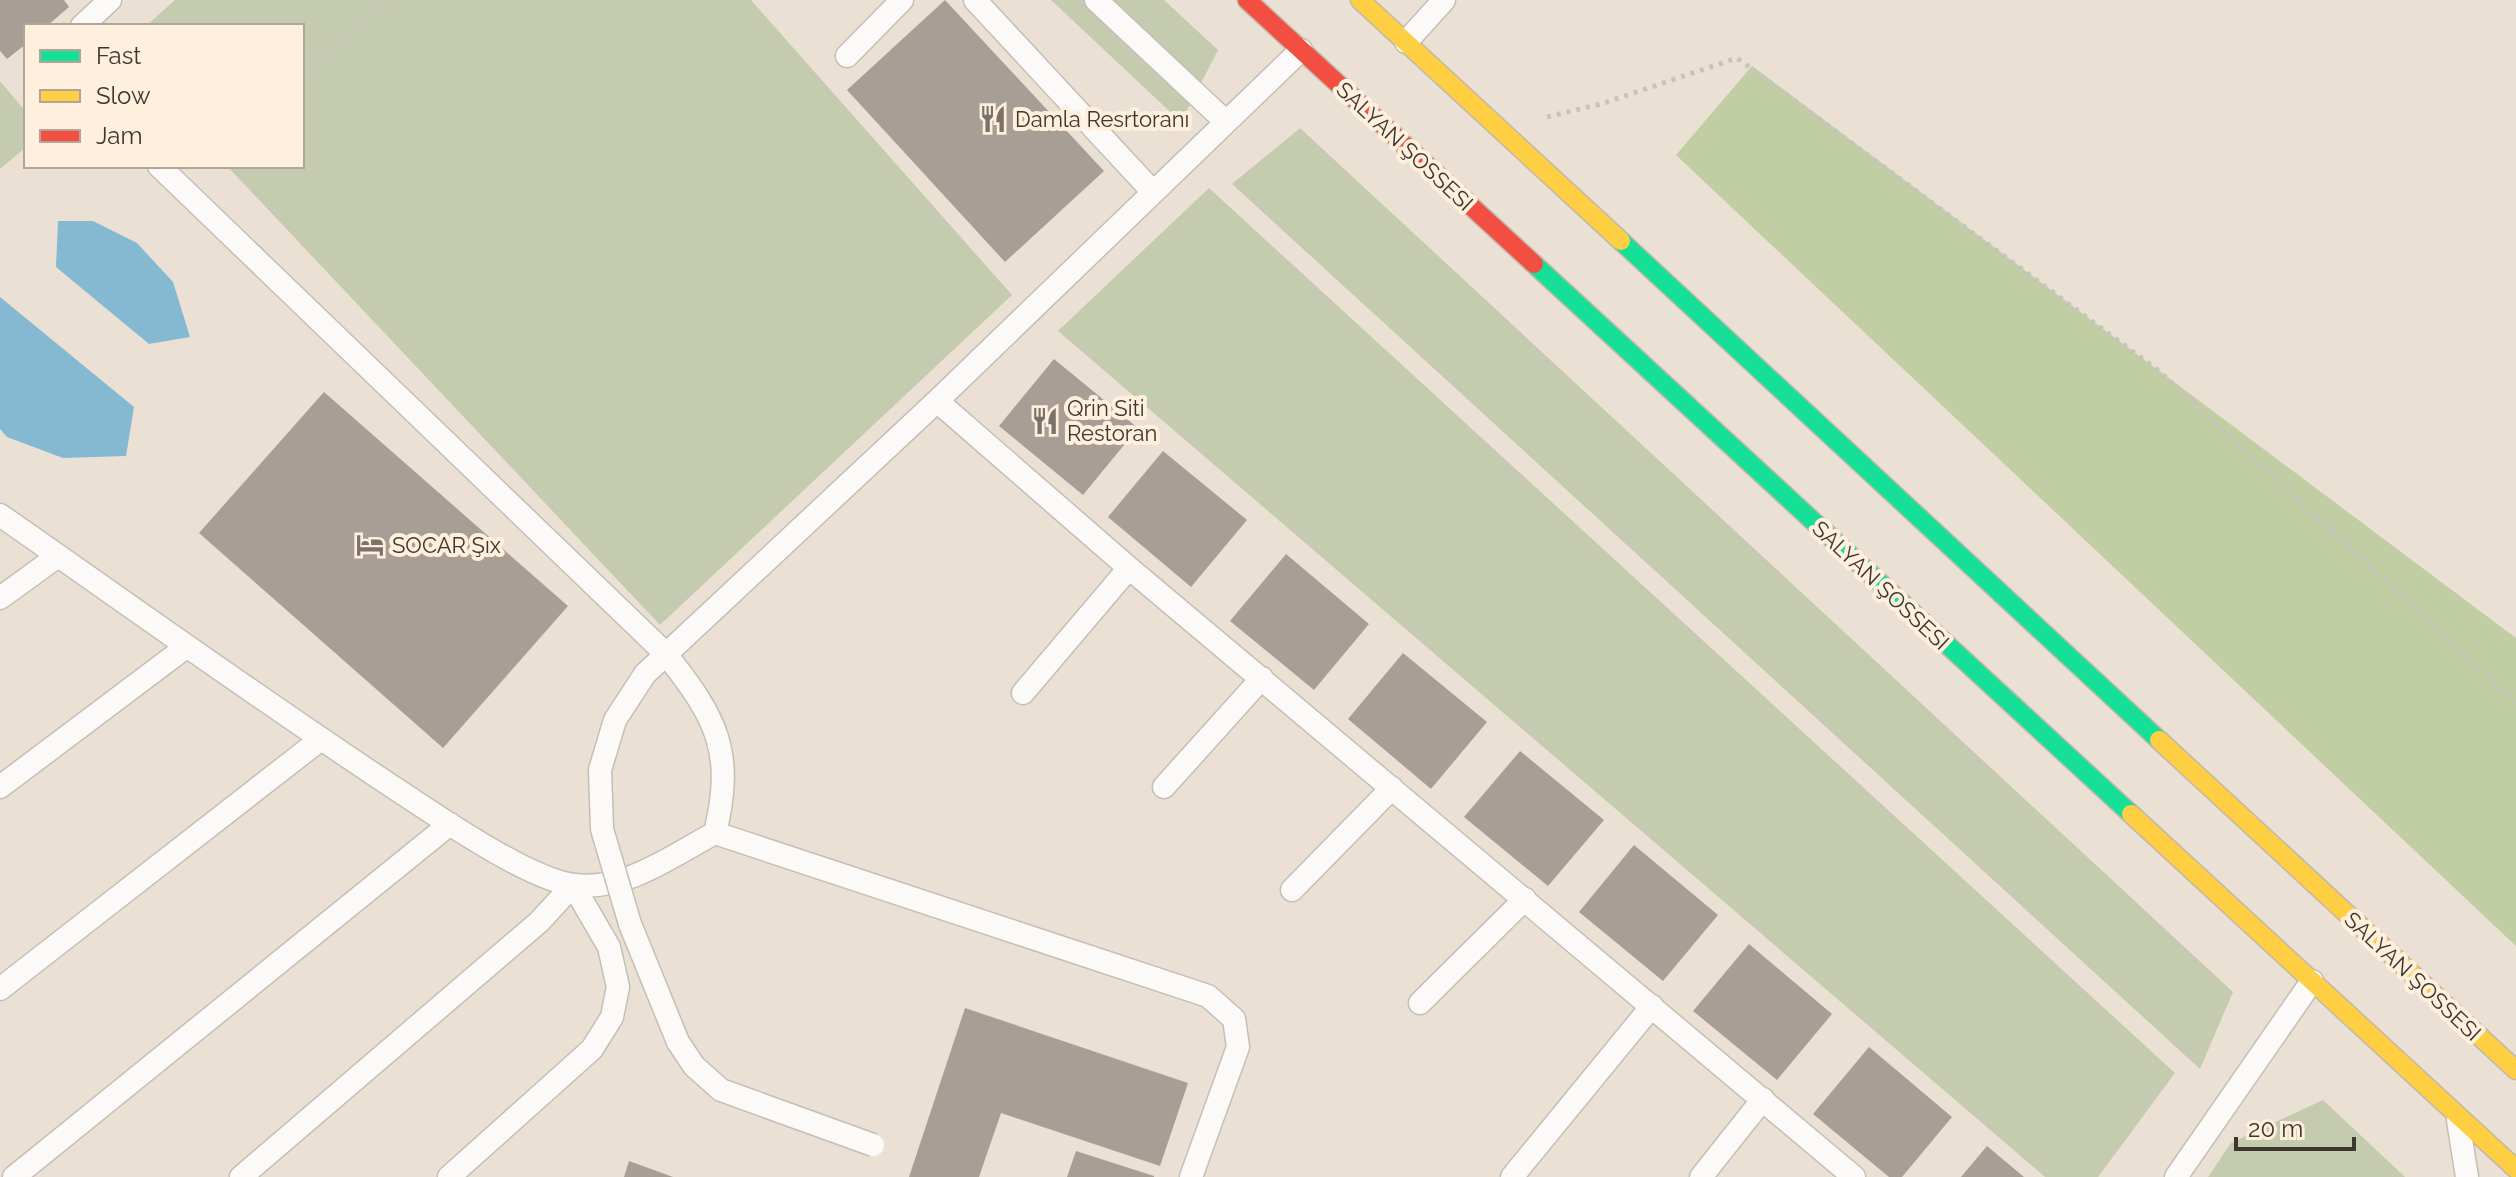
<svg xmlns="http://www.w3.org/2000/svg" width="2516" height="1177" viewBox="0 0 2516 1177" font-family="Raleway,sans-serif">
	<rect width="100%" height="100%" fill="#ebe0d4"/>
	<path fill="#c5cbaf" d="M175 0H751L1012 295 660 625 227 166H302V26H146Z
		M1051 0H1164L1218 50 1181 122Z
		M0 81 26 112V147L0 169Z
		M1300 128 2233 992 2200 1069 1232 184Z
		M1209 188 2175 1073 2098 1177H2045L1058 331Z
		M2323 1100 2405 1177H2208L2231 1143Z"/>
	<path fill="#c1cda2" d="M1752 66 2516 638V946L1676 155Z"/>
	<path fill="#85b9d2" d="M58 221H93L137 243 173 282 190 337 149 344 56 267Z
		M0 297 134 407 126 456 63 458 7 437 0 429Z"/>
	<path fill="#a79f96" d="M0 0H64L69 7 47 26H26V44L7 59 0 51Z
		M945 0 1104 171 1005 262 847 90Z
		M1054 359 1138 428 1083 495 999 426Z
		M324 392 568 606 443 748 199 533Z
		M1163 451 1247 520 1191 587 1108 517Z
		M1286 554 1369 624 1314 690 1230 621Z
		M1403 653 1487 722 1431 789 1348 719Z
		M1520 751 1604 820 1548 886 1464 817Z
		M1634 845 1718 915 1663 981 1579 912Z
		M1749 944 1832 1014 1777 1080 1693 1011Z
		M965 1008 1188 1083 1160 1166 1001 1113 979 1177H909Z
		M1869 1047 1952 1117 1902 1177H1889L1813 1114Z
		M1987 1146 2024 1177H1961Z
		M1076 1151 1154 1176V1177H1067Z
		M629 1161 673 1177H624Z"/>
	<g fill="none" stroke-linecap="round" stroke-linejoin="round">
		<g stroke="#c6beb4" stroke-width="25">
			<path id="lane" d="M975 0 1153 192
				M1096 0 1226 122
				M82 26 110 0
				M1406 42 1444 0
				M847 56 902 0
				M159 166 665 653C716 717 735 751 715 833
				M937 401 1129 568 1854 1177
				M0 515C135 609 268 705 405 795 443 820 532 881 575 885 626 891 673 855 715 833L1208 996 1234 1019 1238 1047 1191 1177
				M0 598 58 556
				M645 674 937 401 1301 50
				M1023 693 1129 568
				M0 787 186 647
				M1164 787 1262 678
				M1292 890 1392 788
				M0 989 321 739
				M1420 1003 1525 899
				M2458 1120 2467 1177
				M14 1177 450 824
				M241 1177 539 922 573 885 609 947 618 987 612 1017 592 1049 449 1177
				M1512 1177 1652 1006
				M1701 1177 1763 1099
				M2176 1177 2312 981"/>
		</g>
		<g stroke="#c3b7ac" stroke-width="21">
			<path id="fast" d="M1621 241 2159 740
				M1534 264 2131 814"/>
		</g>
		<g stroke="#c3b7ac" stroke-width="21">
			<path id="slow" d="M1360 0 1621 241
				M2159 740 2516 1070
				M2131 814 2516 1169"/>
		</g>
		<g stroke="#c3b7ac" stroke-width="21">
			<path id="jam" d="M1247 0 1534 264"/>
		</g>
		<path stroke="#c7c4be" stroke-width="5" stroke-dasharray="4 6" stroke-linecap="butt" d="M302 75 386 0
			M1547 117 1601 104 1737 58 2159 371 2516 702"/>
		<use href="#lane" stroke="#fcfaf9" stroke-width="22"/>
		<use href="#fast" stroke="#16e098" stroke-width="18"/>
		<use href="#slow" stroke="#ffcf43" stroke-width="18"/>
		<use href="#jam" stroke="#f24e42" stroke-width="18"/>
		<g stroke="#c6beb4" stroke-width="25" stroke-linecap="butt">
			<path id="lane-bridge" d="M645 674 615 720 600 770 602 829 630 924 678 1042 694 1066 721 1090 873 1145"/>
		</g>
		<use href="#lane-bridge" stroke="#fcfaf9" stroke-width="22"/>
	</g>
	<defs>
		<g id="restaurant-bare" transform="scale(2.16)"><path d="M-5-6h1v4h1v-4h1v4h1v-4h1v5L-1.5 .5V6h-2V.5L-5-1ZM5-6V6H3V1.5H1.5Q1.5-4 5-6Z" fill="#7b7269" stroke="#ffefdd" stroke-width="2.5" paint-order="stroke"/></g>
		<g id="hotel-bare" transform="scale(2.16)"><path d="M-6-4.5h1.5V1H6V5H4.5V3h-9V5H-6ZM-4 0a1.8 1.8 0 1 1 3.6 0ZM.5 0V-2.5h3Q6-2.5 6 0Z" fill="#7b7269" stroke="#ffefdd" stroke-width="2.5" paint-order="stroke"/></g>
	</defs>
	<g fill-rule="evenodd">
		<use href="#restaurant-bare" x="993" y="119"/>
		<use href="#restaurant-bare" x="1045" y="421"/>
		<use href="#hotel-bare" x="370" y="545"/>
	</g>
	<g text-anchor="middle" stroke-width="8" stroke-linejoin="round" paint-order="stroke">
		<g font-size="22" fill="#3f372f" stroke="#ffefdd" text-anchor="start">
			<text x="1015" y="127">Damla Resrtoranı</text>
			<text x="1067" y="416">Qrin Siti<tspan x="1067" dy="25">Restoran</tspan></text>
			<text x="392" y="553">SOCAR Şıx</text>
		</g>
		<g font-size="22" fill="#3f372f" stroke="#ffefdd">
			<text transform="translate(1405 146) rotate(43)" y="8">SALYAN ŞOSSESI</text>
			<text transform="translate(1881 585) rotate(43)" y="8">SALYAN ŞOSSESI</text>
			<text transform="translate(2413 976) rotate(43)" y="8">SALYAN ŞOSSESI</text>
		</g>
	</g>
	<rect x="24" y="24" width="280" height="144" fill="#ffefdd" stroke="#b2a597" stroke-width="2"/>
	<rect x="40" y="50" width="40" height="12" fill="#16e098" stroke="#b2a597" stroke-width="2"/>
	<text x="96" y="64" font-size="24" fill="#3f372f">Fast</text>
	<rect x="40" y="90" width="40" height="12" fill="#ffcf43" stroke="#b2a597" stroke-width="2"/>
	<text x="96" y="104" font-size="24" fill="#3f372f">Slow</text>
	<rect x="40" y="130" width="40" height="12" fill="#f24e42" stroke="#b2a597" stroke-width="2"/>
	<text x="96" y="144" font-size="24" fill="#3f372f">Jam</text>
	<path d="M2236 1137v12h118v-12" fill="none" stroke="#3f372f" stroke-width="4"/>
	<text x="2248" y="1137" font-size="24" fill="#3f372f" stroke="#ffefdd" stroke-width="6" paint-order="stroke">20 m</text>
</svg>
